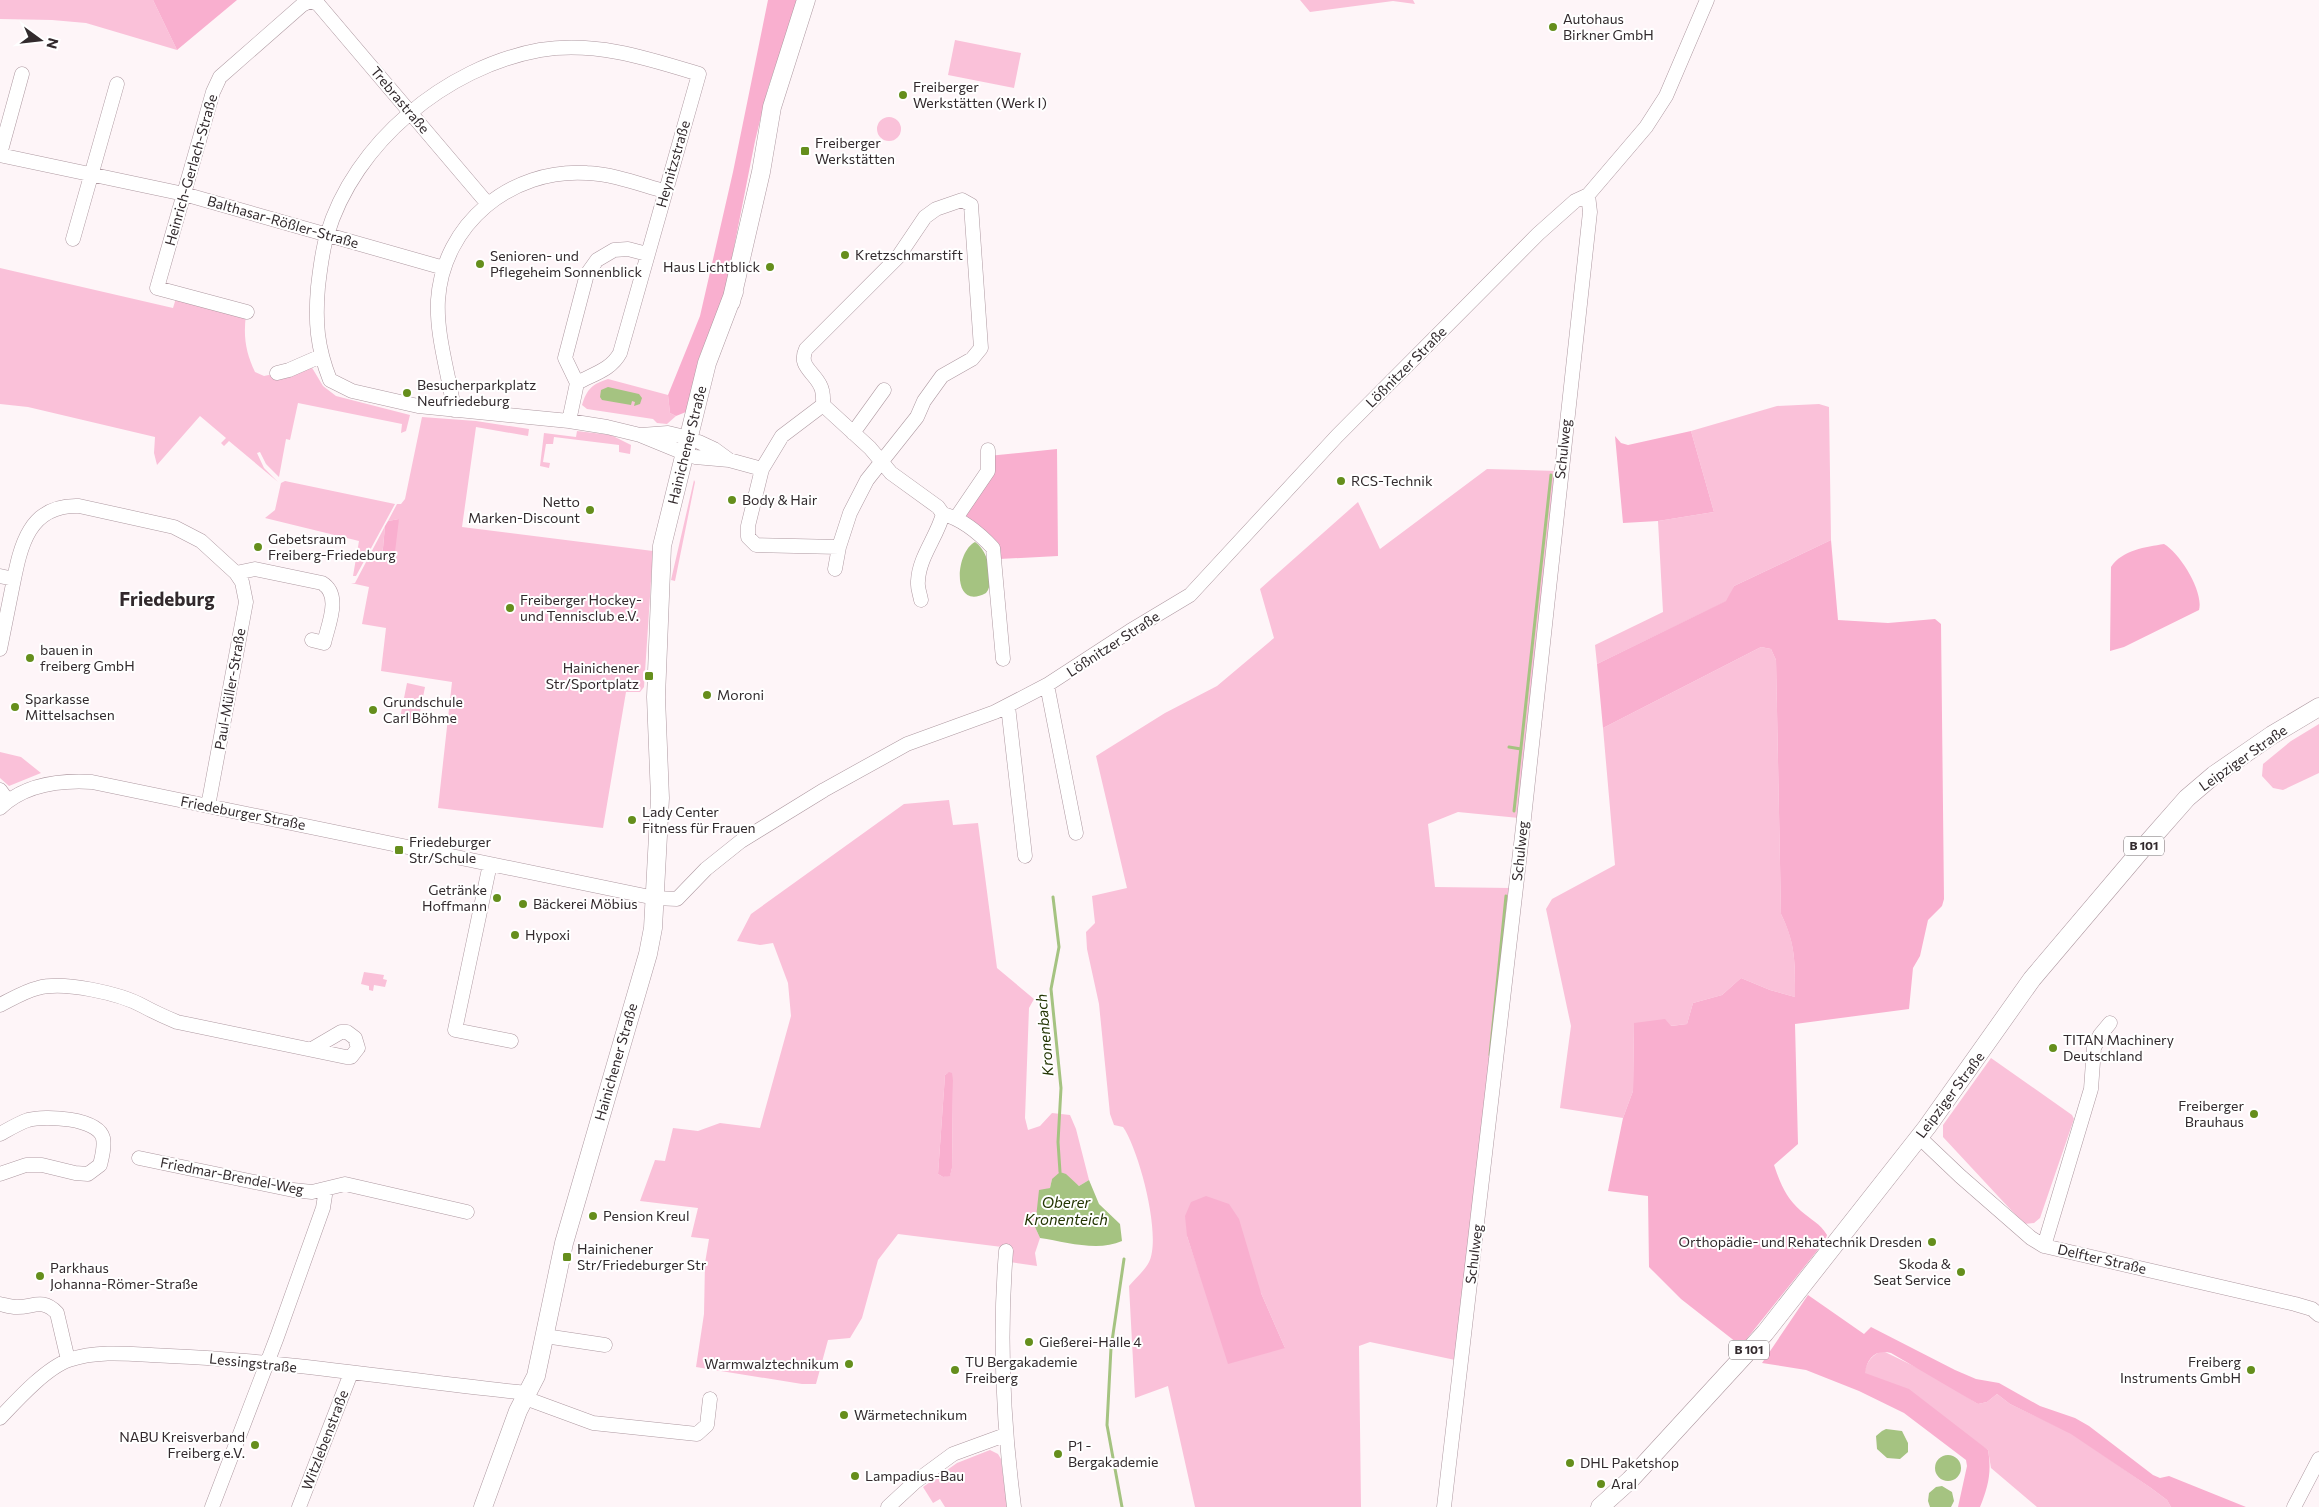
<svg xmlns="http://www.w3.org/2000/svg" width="2319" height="1507" viewBox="0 0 2319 1507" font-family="Commissioner,sans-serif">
	<rect width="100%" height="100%" fill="#fef5f8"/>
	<path fill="#fac1d9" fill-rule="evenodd" d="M0 0H153L177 50 86 23 52 20 0 19Z
		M1300 0H1413L1415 4 1393 1 1310 12Z
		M955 40 1021 53 1014 88 948 75Z
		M877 129a12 12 0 1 1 24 0a12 12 0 1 1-24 0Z
		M0 268 173 308 177 295 246 315C243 337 246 353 255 372L264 376 311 366 323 386 336 396 410 415 406 431 401 433 402 424 298 403 290 440 286 439 279 477 266 464 260 452 257 453 264 468 278 482 229 441 224 446 221 443 226 438 200 416 157 465 154 453 155 437 28 407 0 404Z
		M608 379 668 395 670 413 676 416 667 424 657 423 653 419 587 409 582 405C587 389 592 384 608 379Z
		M1819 404 1829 407 1831 540 1734 586 1727 601 1597 664 1595 645 1663 612 1658 521 1714 512 1691 431 1777 406Z
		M422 417 476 421 529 429 528 436 476 427 462 527 653 551 644 687 640 692H626L603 828 438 808 452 682 381 671 386 628 362 624 369 587 351 583H355L385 526 382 558 399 519 388 521 397 504H401L405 499Z
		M577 431 611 435 631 445 630 454 619 452V445L554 437 553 444H546L543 462 550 463 549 468 540 466 544 433 576 437Z
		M1487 469 1557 471 1519 818 1458 812 1428 824 1435 887 1511 888 1460 1361 1370 1342 1359 1346 1361 1507H1195L1168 1386 1135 1398 1129 1286C1135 1279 1145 1270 1149 1262 1162 1236 1139 1150 1123 1127L1114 1125 1110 1114 1099 1004 1087 949 1086 932 1095 923 1092 896 1127 888 1096 756 1165 713 1217 686 1274 638 1260 589 1358 502 1380 549ZM1187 1236 1261 1293 1285 1348 1200 1275Z
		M694 480 695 482 675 581 671 580Z
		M285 481 395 504 356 576H353L359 541 265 518 275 510 281 483Z
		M1761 647 1771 649 1776 660 1781 914C1796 944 1795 964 1795 997L1770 990 1741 978 1722 995 1693 1003 1687 1024 1670 1026 1634 1023 1633 1091 1623 1118 1560 1108 1571 1026 1546 909 1552 899 1615 865 1603 728Z
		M407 683 425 687 418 722 400 718Z
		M2319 724V773L2283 790 2273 788 2262 776 2263 764 2291 741Z
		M0 752 21 757 41 773 9 786 0 778Z
		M949 800 953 825 978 823 997 968 1034 999 1029 1008 1025 1118 1028 1130 1040 1126 1052 1113 1070 1115 1076 1129 1089 1180 1079 1186 1073 1181 1052 1179 1050 1188 1044 1190 1035 1227 1040 1238 1035 1253 1037 1266 1010 1262V1248L898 1234 878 1260 862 1318 850 1338 828 1340 816 1384H802L696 1367 704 1314 705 1263 709 1239 691 1237 698 1208 640 1201 655 1160 665 1161 673 1128 698 1131 720 1123 760 1128 791 1016 788 983 773 943 760 945 737 941 751 914 904 804ZM948 1073 953 1080 952 1168 950 1175 943 1177 938 1174 945 1075Z
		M364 972 384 975 383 979 387 980 385 987 374 985 373 991 369 990V986L361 984Z
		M1991 1058 2072 1115 2074 1119 2040 1218 2034 1223 2024 1224 1943 1137V1125Z
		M1883 1351 1932 1375 1978 1404 1987 1402 1997 1394 2010 1404 2071 1433 2151 1488 2167 1500 2171 1507H2037L1991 1468 1988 1450 1864 1373C1867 1362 1872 1354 1883 1351Z
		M990 1450 998 1454 1001 1459 1007 1507H945L940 1499 933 1503 923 1487 957 1463Z"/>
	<path fill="#f9afcf" d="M153 0H237L177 50Z
		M768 0H798L768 88 755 141 725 293 699 358 686 412 676 416 670 413 668 395 700 316 733 172Z
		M1691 431 1714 512 1658 521 1623 523 1615 436 1621 443 1628 445Z
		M1057 449 1058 556 999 559 956 518 988 456Z
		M399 519 394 560 382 559 385 526 388 521Z
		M1831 540 1838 620 1888 623 1935 619 1941 624 1944 899 1942 906 1928 920 1920 956 1913 968 1909 1009 1795 1024 1798 1144 1774 1165C1780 1183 1786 1198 1801 1211 1811 1220 1820 1223 1827 1235L1825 1241 1741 1346 1681 1299 1649 1267 1648 1196 1608 1191 1623 1118 1633 1091 1634 1023 1665 1019 1671 1026 1687 1024 1693 1003 1722 995 1741 978 1770 990 1795 997C1795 963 1796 945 1781 914L1776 660 1771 649 1761 647 1603 728 1597 664 1726 601 1734 586Z
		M2164 544C2180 553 2204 592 2199 610L2124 647 2110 651 2111 567C2122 550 2146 547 2164 544Z
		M949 1072 952 1073 953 1080 952 1168 950 1176 943 1177 938 1174 945 1075Z
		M1206 1196 1229 1204 1239 1219 1261 1293 1285 1348 1228 1364 1187 1236 1185 1216 1191 1202Z
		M1808 1295 1864 1334 1871 1327 1955 1370 1976 1379 1999 1383 2040 1406 2075 1418 2089 1426 2153 1475 2160 1478 2169 1476 2246 1507H2171L2167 1500 2151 1488 2071 1434 2010 1404 1997 1394 1987 1402 1978 1404 1891 1353C1875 1349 1867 1359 1865 1373L1909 1389 1988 1450C1992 1472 1988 1487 1980 1507H1958L1967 1466 1966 1460 1904 1413 1859 1391 1806 1370 1762 1363Z"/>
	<path fill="#a5c381" d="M608 387 639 394 642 398 640 404 634 406 635 402 632 401 631 405 602 400 600 397 601 390Z
		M975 542C988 550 996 581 986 593 951 612 955 552 975 542Z
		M1060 1172 1066 1174 1079 1186 1089 1180 1099 1204 1120 1224 1122 1241C1098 1252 1066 1242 1040 1238L1035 1227 1039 1190 1050 1188 1052 1179Z
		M1886 1429 1902 1431 1908 1443V1452L1900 1459 1887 1458 1877 1449 1876 1436 1882 1431Z
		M1935 1468a13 13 0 1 1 26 0a13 13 0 1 1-26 0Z
		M1942 1486 1952 1492 1954 1501 1951 1507H1930L1928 1501 1929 1493 1936 1487Z"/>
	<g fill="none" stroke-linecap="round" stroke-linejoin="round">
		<path stroke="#a5c381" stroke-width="3" d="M1509 747 1521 749
			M1514 811 1551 475
			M1053 897 1059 947 1051 989 1061 1088 1058 1142 1060 1172
			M1490 1055 1506 896
			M1122 1507 1107 1425 1111 1348 1124 1259"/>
		<g stroke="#ae99a1" stroke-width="15">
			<path id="minor" d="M0 154 22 74
				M0 155 184 194 444 268
				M73 239 117 84
				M247 312 157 288 213 92 220 77 302 5 310 1 318 4 487 203
				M277 373 289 370 321 356
				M577 383 565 358 587 274 597 260 614 250 628 249 647 254
				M454 410C449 374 436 336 438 300 443 224 511 168 587 173 613 174 639 184 664 191
				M569 421 577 383C593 374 611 370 620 353L699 74C647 58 595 41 540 50 446 67 354 143 327 235 322 251 320 270 318 287 315 322 317 347 330 380L352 391 418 406 569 421 607 427 640 435 684 453
				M853 433 884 390
				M641 435 668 433 689 438
				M699 442 714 449 729 460
				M695 457 729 460 762 469 748 526V537L756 545 839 547 850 513 867 480 917 417 924 401 942 376 972 359 981 348 971 205 962 200 936 209 925 217 898 257 806 349C798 366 813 371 820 385 824 392 823 398 823 405L870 448 891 473 938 507 943 514C962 519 979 533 993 548L1003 659
				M762 469 782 436 823 405
				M956 518 988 471V450
				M835 569 839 547
				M236 573 255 569 322 583C342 595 328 625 324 643L312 640
				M0 576 14 579
				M921 600C920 594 917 587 918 581 919 557 937 537 943 514
				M0 649C4 629 8 609 12 589 20 549 27 504 79 506L174 527 201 541 236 573 242 582 246 602 208 806
				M1047 685 1076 833
				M1008 706 1025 856
				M0 790 8 801
				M0 808C25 784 59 780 92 782L655 898 677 899 706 869 741 841 824 790 907 744 995 712 1047 685 1130 631 1190 595 1337 436 1538 234 1575 201 1588 195 1646 127 1666 96 1707 0
				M490 864 455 1030 511 1041
				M0 1005C12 999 25 991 38 988 64 981 119 993 143 1006 154 1012 165 1017 177 1022L346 1057H351L358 1048 355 1038 347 1032H341L312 1049
				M0 1134C9 1129 19 1123 28 1120 45 1115 98 1118 103 1138 105 1147 102 1157 100 1165L88 1174 75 1173 42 1165H26L0 1174
				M1919 1137 1960 1176 2031 1238 2044 1246 2295 1304 2312 1309 2319 1315
				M139 1158 293 1190 312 1192 345 1184 467 1212
				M2044 1246 2091 1089 2094 1048 2100 1035 2110 1023
				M1006 1251C999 1336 1003 1422 1014 1507
				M0 1304C5 1305 11 1307 16 1307 32 1308 42 1297 57 1313L68 1360
				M545 1336 605 1345
				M525 1398 593 1423 697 1434 707 1425 710 1399
				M0 1418C17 1400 46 1368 69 1360 101 1349 137 1355 170 1356 290 1361 408 1381 527 1393
				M212 1507 277 1337 323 1208 326 1189
				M299 1507 351 1373
				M888 1507 915 1482 953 1454 1005 1435
				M1444 1507 1523 827 1590 212 1588 195
				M2294 1507 2319 1459"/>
		</g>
		<g stroke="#ae99a1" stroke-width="19">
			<path id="major" d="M731 302 761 172 772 107 806 0
				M483 1507 518 1411 536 1376 564 1243 648 954 653 928 660 798 656 697 662 546 707 363 734 292
				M1600 1507 1630 1480 1765 1333 1927 1127 2032 979 2143 848 2187 798 2214 775 2272 735 2319 707"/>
		</g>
		<use href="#minor" stroke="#fff" stroke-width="14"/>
		<use href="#major" stroke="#fff" stroke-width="18"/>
	</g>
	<g fill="#658e1c" stroke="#fff" stroke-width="2">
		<circle cx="1553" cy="27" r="5"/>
		<circle cx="903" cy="95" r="5"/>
		<rect x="800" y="146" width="10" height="10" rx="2.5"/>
		<circle cx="845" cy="255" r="5"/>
		<circle cx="480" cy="264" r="5"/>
		<circle cx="770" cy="267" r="5"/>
		<circle cx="407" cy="393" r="5"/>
		<circle cx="1341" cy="481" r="5"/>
		<circle cx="732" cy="500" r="5"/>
		<circle cx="590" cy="510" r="5"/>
		<circle cx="258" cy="547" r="5"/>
		<circle cx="510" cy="608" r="5"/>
		<circle cx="30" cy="658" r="5"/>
		<rect x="644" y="671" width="10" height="10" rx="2.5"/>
		<circle cx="707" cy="695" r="5"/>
		<circle cx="15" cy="707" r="5"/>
		<circle cx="373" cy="710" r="5"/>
		<circle cx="632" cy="820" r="5"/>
		<rect x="394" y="845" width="10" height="10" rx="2.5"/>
		<circle cx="497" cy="898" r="5"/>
		<circle cx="523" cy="904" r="5"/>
		<circle cx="515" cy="935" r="5"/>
		<circle cx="2053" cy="1048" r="5"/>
		<circle cx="2254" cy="1114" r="5"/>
		<circle cx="593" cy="1216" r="5"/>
		<circle cx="1932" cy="1242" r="5"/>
		<rect x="562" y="1252" width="10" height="10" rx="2.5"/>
		<circle cx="1961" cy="1272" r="5"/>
		<circle cx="40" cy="1276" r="5"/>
		<circle cx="1029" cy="1342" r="5"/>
		<circle cx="849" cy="1364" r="5"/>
		<circle cx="955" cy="1370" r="5"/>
		<circle cx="2251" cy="1370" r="5"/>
		<circle cx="844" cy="1415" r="5"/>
		<circle cx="255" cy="1445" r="5"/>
		<circle cx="1058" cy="1454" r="5"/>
		<circle cx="1570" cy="1463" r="5"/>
		<circle cx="855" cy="1476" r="5"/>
		<circle cx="1601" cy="1484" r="5"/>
	</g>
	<g text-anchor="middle" stroke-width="4" stroke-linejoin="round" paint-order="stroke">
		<g fill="#fff" stroke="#706a6c" stroke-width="1">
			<rect x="2124" y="836.5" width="40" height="19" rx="4"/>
			<rect x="1729" y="1340.5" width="40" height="19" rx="4"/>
		</g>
		<g font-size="12" font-weight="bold" fill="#322a2d">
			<text x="2144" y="850">B 101</text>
			<text x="1749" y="1354">B 101</text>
		</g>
		<g font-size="14" fill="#322a2d" stroke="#fff" text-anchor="start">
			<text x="1563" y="24">Autohaus<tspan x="1563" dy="16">Birkner GmbH</tspan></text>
			<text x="913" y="92">Freiberger<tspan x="913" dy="16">Werkstätten (Werk I)</tspan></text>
			<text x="815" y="148">Freiberger<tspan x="815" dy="16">Werkstätten</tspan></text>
			<text x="855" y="260">Kretzschmarstift</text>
			<text x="490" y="261">Senioren- und<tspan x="490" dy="16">Pflegeheim Sonnenblick</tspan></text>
			<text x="760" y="272" text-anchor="end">Haus Lichtblick</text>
			<text x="417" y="390">Besucherparkplatz<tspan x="417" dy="16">Neufriedeburg</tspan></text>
			<text x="1351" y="486">RCS-Technik</text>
			<text x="742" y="505">Body &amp; Hair</text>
			<text x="580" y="507" text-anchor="end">Netto<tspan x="580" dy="16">Marken-Discount</tspan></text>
			<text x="268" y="544">Gebetsraum<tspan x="268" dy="16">Freiberg-Friedeburg</tspan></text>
			<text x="520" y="605">Freiberger Hockey-<tspan x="520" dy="16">und Tennisclub e.V.</tspan></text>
			<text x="40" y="655">bauen in<tspan x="40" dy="16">freiberg GmbH</tspan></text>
			<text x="639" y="673" text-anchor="end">Hainichener<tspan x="639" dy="16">Str/Sportplatz</tspan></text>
			<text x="717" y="700">Moroni</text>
			<text x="25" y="704">Sparkasse<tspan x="25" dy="16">Mittelsachsen</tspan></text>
			<text x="383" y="707">Grundschule<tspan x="383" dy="16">Carl Böhme</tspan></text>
			<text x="642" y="817">Lady Center<tspan x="642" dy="16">Fitness für Frauen</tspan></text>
			<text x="409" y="847">Friedeburger<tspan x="409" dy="16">Str/Schule</tspan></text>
			<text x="487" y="895" text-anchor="end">Getränke<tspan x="487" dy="16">Hoffmann</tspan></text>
			<text x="533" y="909">Bäckerei Möbius</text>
			<text x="525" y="940">Hypoxi</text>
			<text x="2063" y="1045">TITAN Machinery<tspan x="2063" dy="16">Deutschland</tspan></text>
			<text x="2244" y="1111" text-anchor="end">Freiberger<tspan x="2244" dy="16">Brauhaus</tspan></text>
			<text x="603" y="1221">Pension Kreul</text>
			<text x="1922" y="1247" text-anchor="end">Orthopädie- und Rehatechnik Dresden</text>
			<text x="577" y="1254">Hainichener<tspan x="577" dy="16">Str/Friedeburger Str</tspan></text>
			<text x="1951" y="1269" text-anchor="end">Skoda &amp;<tspan x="1951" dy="16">Seat Service</tspan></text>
			<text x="50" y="1273">Parkhaus<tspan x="50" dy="16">Johanna-Römer-Straße</tspan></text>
			<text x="1039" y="1347">Gießerei-Halle 4</text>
			<text x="965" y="1367">TU Bergakademie<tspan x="965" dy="16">Freiberg</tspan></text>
			<text x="2241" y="1367" text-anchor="end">Freiberg<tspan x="2241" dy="16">Instruments GmbH</tspan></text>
			<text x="839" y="1369" text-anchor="end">Warmwalztechnikum</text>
			<text x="854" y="1420">Wärmetechnikum</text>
			<text x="245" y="1442" text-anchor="end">NABU Kreisverband<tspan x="245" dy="16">Freiberg e.V.</tspan></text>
			<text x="1068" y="1451">P1 -<tspan x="1068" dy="16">Bergakademie</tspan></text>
			<text x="1580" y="1468">DHL Paketshop</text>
			<text x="865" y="1481">Lampadius-Bau</text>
			<text x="1611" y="1489">Aral</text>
		</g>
		<g font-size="14" fill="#322a2d" stroke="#fff">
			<text transform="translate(400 100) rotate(50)" y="5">Trebrastraße</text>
			<text transform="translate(673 164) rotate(-74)" y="5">Heynitzstraße</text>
			<text transform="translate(191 170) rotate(-74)" y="5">Heinrich-Gerlach-Straße</text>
			<text transform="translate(283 222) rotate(16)" y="5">Balthasar-Rößler-Straße</text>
			<text transform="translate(1406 367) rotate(-45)" y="5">Lößnitzer Straße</text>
			<text transform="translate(687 445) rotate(-76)" y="5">Hainichener Straße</text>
			<text transform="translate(1563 449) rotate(-84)" y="5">Schulweg</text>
			<text transform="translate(1113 644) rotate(-33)" y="5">Lößnitzer Straße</text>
			<text transform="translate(230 689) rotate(-80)" y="5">Paul-Müller-Straße</text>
			<text transform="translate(2243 758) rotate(-35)" y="5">Leipziger Straße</text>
			<text transform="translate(243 813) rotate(11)" y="5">Friedeburger Straße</text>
			<text transform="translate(1520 851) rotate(-84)" y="5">Schulweg</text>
			<text transform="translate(616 1062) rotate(-74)" y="5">Hainichener Straße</text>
			<text transform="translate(1950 1095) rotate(-53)" y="5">Leipziger Straße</text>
			<text transform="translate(232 1176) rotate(11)" y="5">Friedmar-Brendel-Weg</text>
			<text transform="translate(1474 1254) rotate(-83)" y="5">Schulweg</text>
			<text transform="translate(2102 1259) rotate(13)" y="5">Delfter Straße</text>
			<text transform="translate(253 1363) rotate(6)" y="5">Lessingstraße</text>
			<text transform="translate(325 1440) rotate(-69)" y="5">Witzlebenstraße</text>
		</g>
		<g font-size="15" font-style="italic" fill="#223402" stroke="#fff">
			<text transform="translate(1045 1035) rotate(-95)" y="5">Kronenbach</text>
			<text x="1066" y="1208">Oberer<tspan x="1066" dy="17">Kronenteich</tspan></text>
		</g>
		<g font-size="19" font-weight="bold" fill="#322a2d" stroke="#fff">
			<text x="167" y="606">Friedeburg</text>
		</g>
	</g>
	<g transform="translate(40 40) rotate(105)" stroke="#ffffff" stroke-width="4" paint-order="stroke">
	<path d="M0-4L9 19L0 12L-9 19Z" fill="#322a2d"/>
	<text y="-8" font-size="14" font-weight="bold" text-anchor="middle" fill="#322a2d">N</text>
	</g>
</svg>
